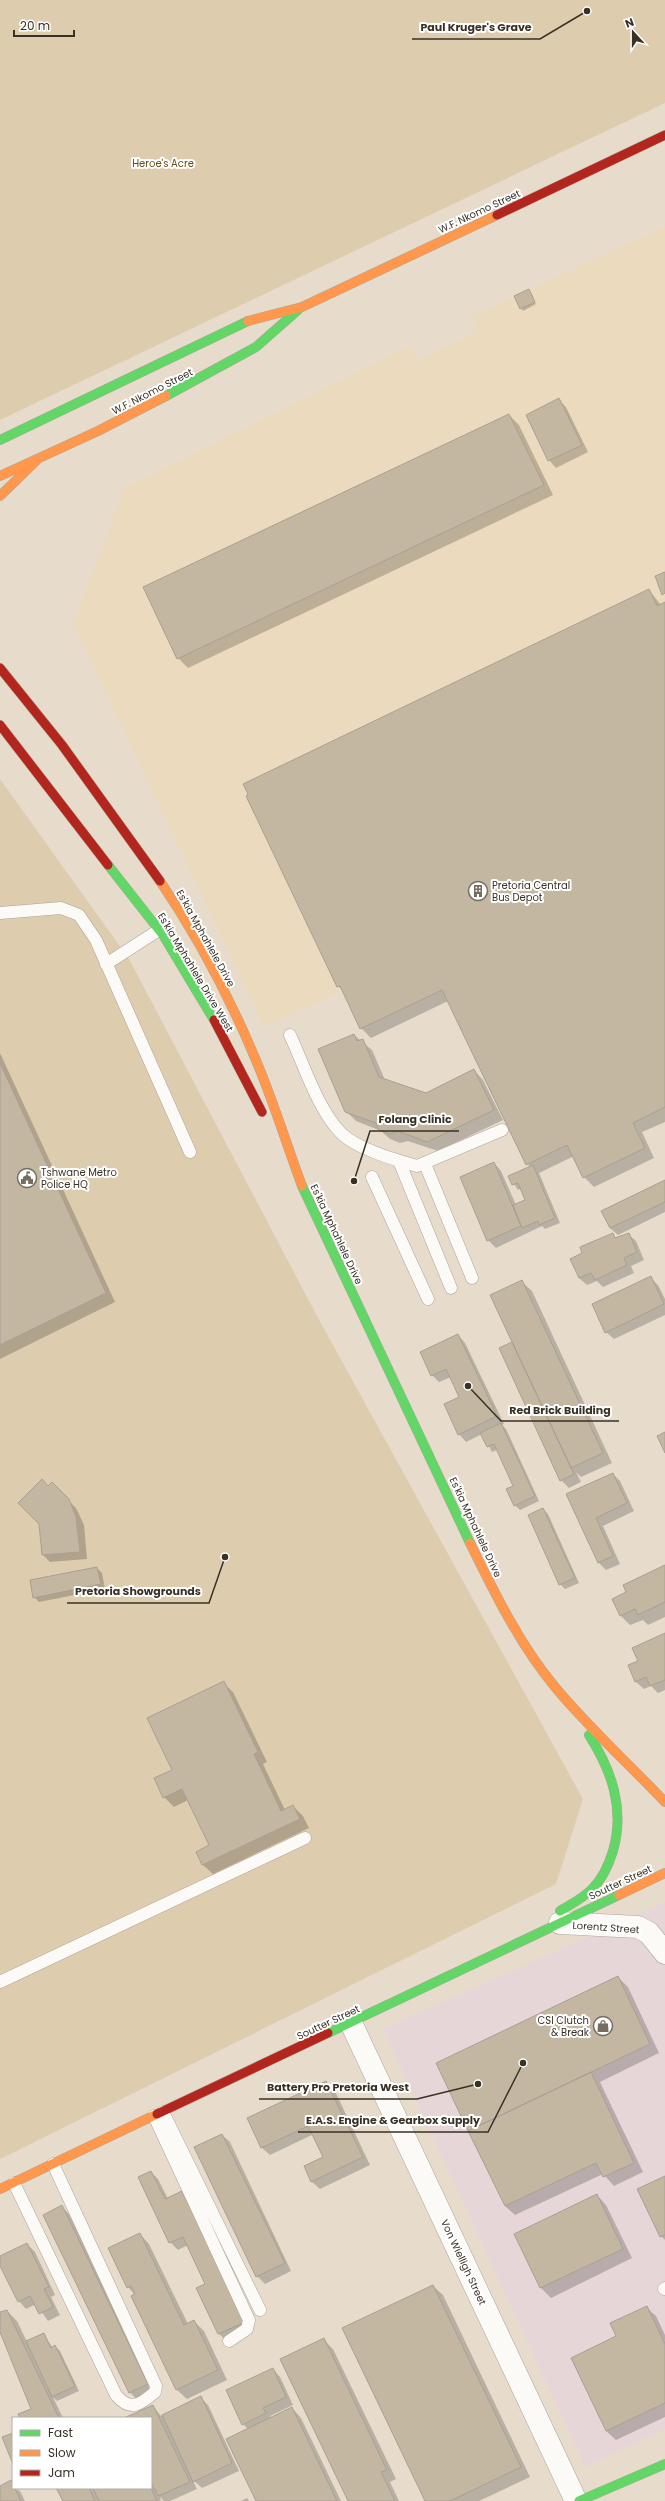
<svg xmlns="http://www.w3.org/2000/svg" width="665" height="2501" viewBox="0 0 665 2501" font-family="Poppins,sans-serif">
	<rect width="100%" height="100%" fill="#e7dccb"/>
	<path fill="#e7d6d7" d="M665 1902V2429L585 2467 383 2029Z"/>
	<path fill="#ebdabd" d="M665 226V602L657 606 649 589 243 784 248 794 246 796 337 987 340 986 342 991 264 1027 73 624 124 488 409 346 417 361 478 331 473 316Z"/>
	<path fill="#deccae" d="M0 0H665V103L0 420Z
		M0 779 129 959 317 1316 583 1799 556 1884 0 2159Z"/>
	<path fill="#0003" d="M529 291 536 304 523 311 521 308Z
		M559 400 566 407 588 452 556 468 549 460Z
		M509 415 519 425 553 495 188 668 178 658Z
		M649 590 661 605 665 603V1122L642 1132 654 1158 594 1187 584 1177 574 1156 539 1173 560 1223 545 1229 542 1226 496 1248 488 1240 494 1163 501 1171 516 1205 527 1200 522 1188 518 1190 509 1176 530 1168 448 1001 371 1038 361 1028 344 992 338 986Z
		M354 1035 372 1050 385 1080 426 1094 474 1070 483 1080 503 1120 438 1151 408 1141 400 1143 390 1139 381 1131 356 1121 346 1111Z
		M0 1053 115 1302 0 1359Z
		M665 1181V1212L618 1235 610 1228 602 1211Z
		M612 1234 617 1239 628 1234 636 1241 644 1260 631 1266 634 1273 603 1287 597 1281 587 1285 579 1278 584 1254Z
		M651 1278 658 1285 665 1299V1315L614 1339 606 1332Z
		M522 1282 532 1291 612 1463 581 1477 576 1472 581 1482 569 1488 561 1480 511 1343 514 1346Z
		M458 1335 465 1343 504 1424 502 1425 506 1429 539 1501 520 1510 515 1505 514 1487 497 1450 492 1452 482 1434 466 1442 459 1434 460 1397 451 1377 439 1382 432 1375Z
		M613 1474 620 1481 634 1511 603 1526 620 1564 606 1570 599 1563 567 1495Z
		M52 1484 76 1508 84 1525 87 1559 50 1562 43 1555Z
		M543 1509 548 1514 579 1583 565 1589 560 1584Z
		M665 1567V1617L648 1625 643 1620 630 1625 621 1616 628 1593Z
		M97 1568 102 1573 105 1589 39 1602 34 1597Z
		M665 1635V1690L658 1693 651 1686 644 1689 636 1682 630 1666 639 1662Z
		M223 1683 233 1692 267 1762 263 1764 285 1810 293 1806 303 1816 309 1828 213 1874 203 1865 197 1852 210 1846 188 1800 174 1807 164 1797 174 1770Z
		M618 1977 628 1987 659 2053 600 2082 643 2172 614 2186 603 2174 515 2215 505 2206Z
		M326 2082 334 2089 370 2165 320 2189 312 2182 305 2167 325 2157 314 2134 270 2155 262 2148 248 2119Z
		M222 2135 230 2142 291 2271 265 2284 257 2276Z
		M151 2172 158 2179 168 2199 182 2192 189 2200 251 2329 227 2341 219 2334 198 2289 207 2285 188 2245 178 2250 170 2242Z
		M665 2177V2240L661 2236Z
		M597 2195 606 2205 632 2258 551 2298 541 2288 515 2234Z
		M62 2207 69 2214 155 2391 137 2400 130 2392Z
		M140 2234 149 2244 188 2324 194 2321 204 2331 227 2380 187 2399 177 2390 132 2296 135 2295 128 2287Z
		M27 2244 35 2252 55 2295 51 2297 60 2315 48 2321 36 2304 26 2309 19 2301 0 2264V2258Z
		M433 2286 443 2295 530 2477 479 2501H426Z
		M646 2307 656 2316 665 2335V2417L616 2440 606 2431 618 2337Z
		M7 2311 17 2321 27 2342 43 2334 53 2348 55 2346 60 2351 79 2391 57 2401 53 2397 63 2418H21L32 2410 0 2330V2313Z
		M323 2339 333 2349 396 2479 390 2482 399 2501H349Z
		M273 2369 280 2377 293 2405 270 2416 271 2418 292 2408 301 2418 341 2501H257L248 2429 243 2424Z
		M201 2398 208 2405 239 2471 202 2488 192 2479 197 2489 170 2501H164L160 2497 161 2501H64L58 2488H151V2418H126L153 2406 161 2416Z
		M11 2482 13 2488 20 2491 25 2501H0V2487Z
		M247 2498 249 2501H241Z"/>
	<path fill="#c3b7a2" stroke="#a8a093" d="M529 289 535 302 520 309 514 296Z
		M559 398 582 445 548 461 526 415Z
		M509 414 544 485 177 659 143 587Z
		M665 572V593L662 595 655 576Z
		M649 589 657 606 665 602V1107L633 1123 645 1148 583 1178 567 1145 526 1165 442 990 360 1029 340 986 337 987 246 796 248 794 243 784Z
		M354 1034 357 1041 363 1039 379 1077 426 1093 474 1069 494 1110 427 1142 398 1131 390 1134 379 1130 376 1123 345 1112 318 1049Z
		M0 1063 106 1293 0 1345Z
		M494 1162 521 1226 487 1241 460 1177Z
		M533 1165 555 1218 539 1225 538 1221 522 1228 513 1205 525 1200 518 1183 512 1185 508 1176Z
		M665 1180V1202L610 1228 601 1211Z
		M613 1233 615 1238 629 1233 637 1252 624 1258 627 1265 595 1280 591 1273 579 1278 570 1259 582 1253 580 1247Z
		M651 1276 664 1304 605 1333 592 1304Z
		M522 1280 603 1453 571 1468 490 1295Z
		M458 1334 497 1416 458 1435 444 1404 459 1397 446 1369 431 1376 420 1352Z
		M512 1342 574 1474 560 1481 499 1348Z
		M501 1423 535 1496 514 1506 506 1489 513 1486 494 1444 487 1447 480 1433Z
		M665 1432V1453L657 1436Z
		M613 1473 627 1503 596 1518 613 1556 598 1563 566 1494Z
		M42 1479 48 1486 52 1482 69 1499 76 1517 80 1552 42 1555 39 1524 18 1503Z
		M543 1508 575 1578 559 1585 528 1515Z
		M665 1565V1602L638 1615 635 1609 620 1616 612 1599 626 1592 623 1585Z
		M97 1567 101 1584 33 1598 30 1580Z
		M665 1633V1680L650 1686 646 1677 635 1682 628 1665 638 1661 632 1648Z
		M224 1681 258 1752 254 1754 281 1811 293 1805 300 1819 202 1865 196 1852 209 1845 182 1789 163 1798 154 1778 172 1770 147 1718Z
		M618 1976 650 2044 468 2131 436 2063Z
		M591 2072 634 2163 603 2177 596 2163 505 2206 468 2131Z
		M326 2081 363 2157 311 2182 304 2166 323 2157 308 2126 261 2148 247 2118Z
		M222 2134 285 2263 256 2277 194 2147Z
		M151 2171 165 2199 182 2191 245 2322 218 2334 196 2288 205 2284 183 2237 169 2243 138 2177Z
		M665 2176V2235L660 2237 637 2189Z
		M597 2194 623 2249 540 2288 514 2234Z
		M62 2205 148 2384 129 2393 43 2215Z
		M140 2233 184 2325 194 2320 218 2370 176 2390 131 2296 135 2294 131 2286 127 2288 108 2248Z
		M27 2243 49 2287 44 2289 53 2307 39 2314 30 2296 18 2302 0 2266V2256Z
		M433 2285 521 2467 450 2501H425L342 2328Z
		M647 2306 665 2344V2403L606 2431 571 2358 616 2336 610 2323Z
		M7 2310 59 2418H20L18 2414 31 2409 0 2332V2312Z
		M44 2333 51 2348 55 2345 75 2386 52 2397 26 2341Z
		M324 2338 387 2470 381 2472 395 2501H348L280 2359Z
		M273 2368 286 2397 263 2408 266 2413 242 2425 226 2390Z
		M201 2396 232 2463 193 2482 162 2415Z
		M153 2405 190 2482 158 2496 151 2482V2418H124Z
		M292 2407 337 2501H256L226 2439Z
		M13 2433V2464L2 2437Z
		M11 2480 21 2501H0V2486Z
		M56 2488H89L95 2501H63Z
		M93 2488H151L157 2501H99Z"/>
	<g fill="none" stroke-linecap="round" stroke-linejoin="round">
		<g stroke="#ada598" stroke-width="13">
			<path id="lane" d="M0 913 61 908 79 915 96 940 190 1152
				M106 964 159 930
				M290 1035C304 1065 318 1110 341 1133 357 1149 396 1160 417 1166L502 1130
				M399 1161 451 1288
				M425 1164 472 1278
				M372 1177 428 1299
				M0 1982 305 1838
				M163 2112 260 2310
				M154 2116 249 2320 247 2329 229 2341
				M14 2183 116 2395C130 2412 140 2405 155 2392L156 2386 53 2164
				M664 2289 665 2288"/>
		</g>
		<g stroke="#ada598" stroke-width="23">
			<path id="street" d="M560 1923 638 1927 649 1933 665 1953
				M351 2023 576 2501"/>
		</g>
		<g stroke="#ada598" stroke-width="10">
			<path id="fast" d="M166 396 256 347 298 310
				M0 440 248 321
				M108 865 163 935 214 1020
				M302 1186 470 1543
				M560 1911C571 1904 584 1898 593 1888 603 1878 609 1864 613 1851 625 1809 612 1771 589 1735
				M328 2033 619 1895
				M579 2501 665 2464"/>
		</g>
		<g stroke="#ada598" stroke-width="10">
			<path id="slow" d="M248 321 302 307 497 215
				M0 476 98 431 166 396
				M0 496 39 458
				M160 881C198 937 229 996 255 1058 273 1100 286 1143 302 1186
				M470 1543C494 1592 520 1645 555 1687 589 1728 629 1764 665 1802
				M619 1895 665 1873
				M0 2189 157 2114"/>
		</g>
		<g stroke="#ada598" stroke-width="10">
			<path id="jam" d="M497 215 665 135
				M0 668 62 745 160 881
				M0 725 108 865
				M214 1020 262 1112
				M157 2114 328 2033"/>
		</g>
		<use href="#lane" stroke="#fbfaf7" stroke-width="12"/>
		<use href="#street" stroke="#fbfaf7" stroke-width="22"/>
		<use href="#fast" stroke="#63d668" stroke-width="9"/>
		<use href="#slow" stroke="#ff974d" stroke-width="9"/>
		<use href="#jam" stroke="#b3261e" stroke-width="9"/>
	</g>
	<defs>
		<g id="building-ring" transform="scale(1)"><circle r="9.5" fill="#fff" stroke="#756d5f" stroke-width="1.5"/><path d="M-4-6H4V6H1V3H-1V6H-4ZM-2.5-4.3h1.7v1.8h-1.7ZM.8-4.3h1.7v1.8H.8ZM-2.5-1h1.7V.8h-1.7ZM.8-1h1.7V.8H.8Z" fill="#756d5f"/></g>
		<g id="civic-ring" transform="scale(1)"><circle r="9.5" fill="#fff" stroke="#756d5f" stroke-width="1.5"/><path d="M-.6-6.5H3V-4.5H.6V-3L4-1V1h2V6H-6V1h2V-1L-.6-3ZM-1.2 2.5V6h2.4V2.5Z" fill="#756d5f"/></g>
		<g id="shop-ring" transform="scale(1)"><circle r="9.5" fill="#fff" stroke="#756d5f" stroke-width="1.5"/><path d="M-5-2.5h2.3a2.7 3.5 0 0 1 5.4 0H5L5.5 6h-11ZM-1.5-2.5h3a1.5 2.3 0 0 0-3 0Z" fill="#756d5f"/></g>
	</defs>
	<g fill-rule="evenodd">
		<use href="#building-ring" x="478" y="891"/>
		<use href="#civic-ring" x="27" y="1178"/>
		<use href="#shop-ring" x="603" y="2026"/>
	</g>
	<g text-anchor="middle" stroke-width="4" stroke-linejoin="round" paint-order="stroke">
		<g font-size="10" fill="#674e19" stroke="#fff">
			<text x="163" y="167">Heroe's Acre</text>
		</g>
		<g font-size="10" fill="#383125" stroke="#fff">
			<text transform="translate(479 211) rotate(-25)" y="4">W.F. Nkomo Street</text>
			<text transform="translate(152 391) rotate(-27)" y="4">W.F. Nkomo Street</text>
			<text transform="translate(206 938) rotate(61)" y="4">Es'kia Mphahlele Drive</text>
			<text transform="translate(196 972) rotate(59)" y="4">Es'kia Mphahlele Drive West</text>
			<text transform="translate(337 1234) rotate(65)" y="4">Es'kia Mphahlele Drive</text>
			<text transform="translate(476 1527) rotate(65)" y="4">Es'kia Mphahlele Drive</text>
			<text transform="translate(620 1882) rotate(-25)" y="4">Soutter Street</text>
			<text transform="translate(606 1927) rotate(4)" y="4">Lorentz Street</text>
			<text transform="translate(328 2022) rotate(-25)" y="4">Soutter Street</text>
			<text transform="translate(464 2262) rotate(65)" y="4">Von Wielligh Street</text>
		</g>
		<g font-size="10" fill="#383125" stroke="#fff" text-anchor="start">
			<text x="492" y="889">Pretoria Central<tspan x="492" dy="12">Bus Depot</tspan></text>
			<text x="41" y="1176">Tshwane Metro<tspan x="41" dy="12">Police HQ</tspan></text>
			<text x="589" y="2024" text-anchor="end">CSI Clutch<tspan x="589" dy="12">&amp; Break</tspan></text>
		</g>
	</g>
	<path fill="none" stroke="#383125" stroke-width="1.5" d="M587 11L540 39H412M354 1181L370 1131H459M468 1386L501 1421H619M225 1557L209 1603H67M478 2084L417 2099H259M523 2063L488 2132H298"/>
	<g fill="#383125" stroke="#fff" stroke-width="1.5">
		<circle cx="587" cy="11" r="4"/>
		<circle cx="354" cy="1181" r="4"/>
		<circle cx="468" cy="1386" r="4"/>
		<circle cx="225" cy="1557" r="4"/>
		<circle cx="478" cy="2084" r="4"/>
		<circle cx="523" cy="2063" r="4"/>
	</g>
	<g font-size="11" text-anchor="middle" font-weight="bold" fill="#383125" stroke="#fff" stroke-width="4" stroke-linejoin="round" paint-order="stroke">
		<text x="476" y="31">Paul Kruger's Grave</text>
		<text x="415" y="1123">Folang Clinic</text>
		<text x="560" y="1414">Red Brick Building</text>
		<text x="138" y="1595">Pretoria Showgrounds</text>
		<text x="338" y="2091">Battery Pro Pretoria West</text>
		<text x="393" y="2124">E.A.S. Engine &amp; Gearbox Supply</text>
	</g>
	<rect x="12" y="2417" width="140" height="72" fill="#ffffff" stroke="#afada8"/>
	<rect x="20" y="2430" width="20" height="6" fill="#63d668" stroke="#afada8"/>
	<text x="48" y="2437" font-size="12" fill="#383125">Fast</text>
	<rect x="20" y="2450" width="20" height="6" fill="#ff974d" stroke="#afada8"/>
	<text x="48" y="2457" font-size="12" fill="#383125">Slow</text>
	<rect x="20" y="2470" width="20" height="6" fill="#b3261e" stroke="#afada8"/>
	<text x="48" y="2477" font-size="12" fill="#383125">Jam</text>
	<g transform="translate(633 32) rotate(339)" stroke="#ffffff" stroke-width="3" paint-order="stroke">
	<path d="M0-3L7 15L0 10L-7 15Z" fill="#383125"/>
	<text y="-6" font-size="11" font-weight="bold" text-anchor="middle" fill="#383125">N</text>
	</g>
	<path d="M14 30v6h60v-6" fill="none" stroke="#383125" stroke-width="2"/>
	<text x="20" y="30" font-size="12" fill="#383125" stroke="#ffffff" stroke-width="3" paint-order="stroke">20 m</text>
</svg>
